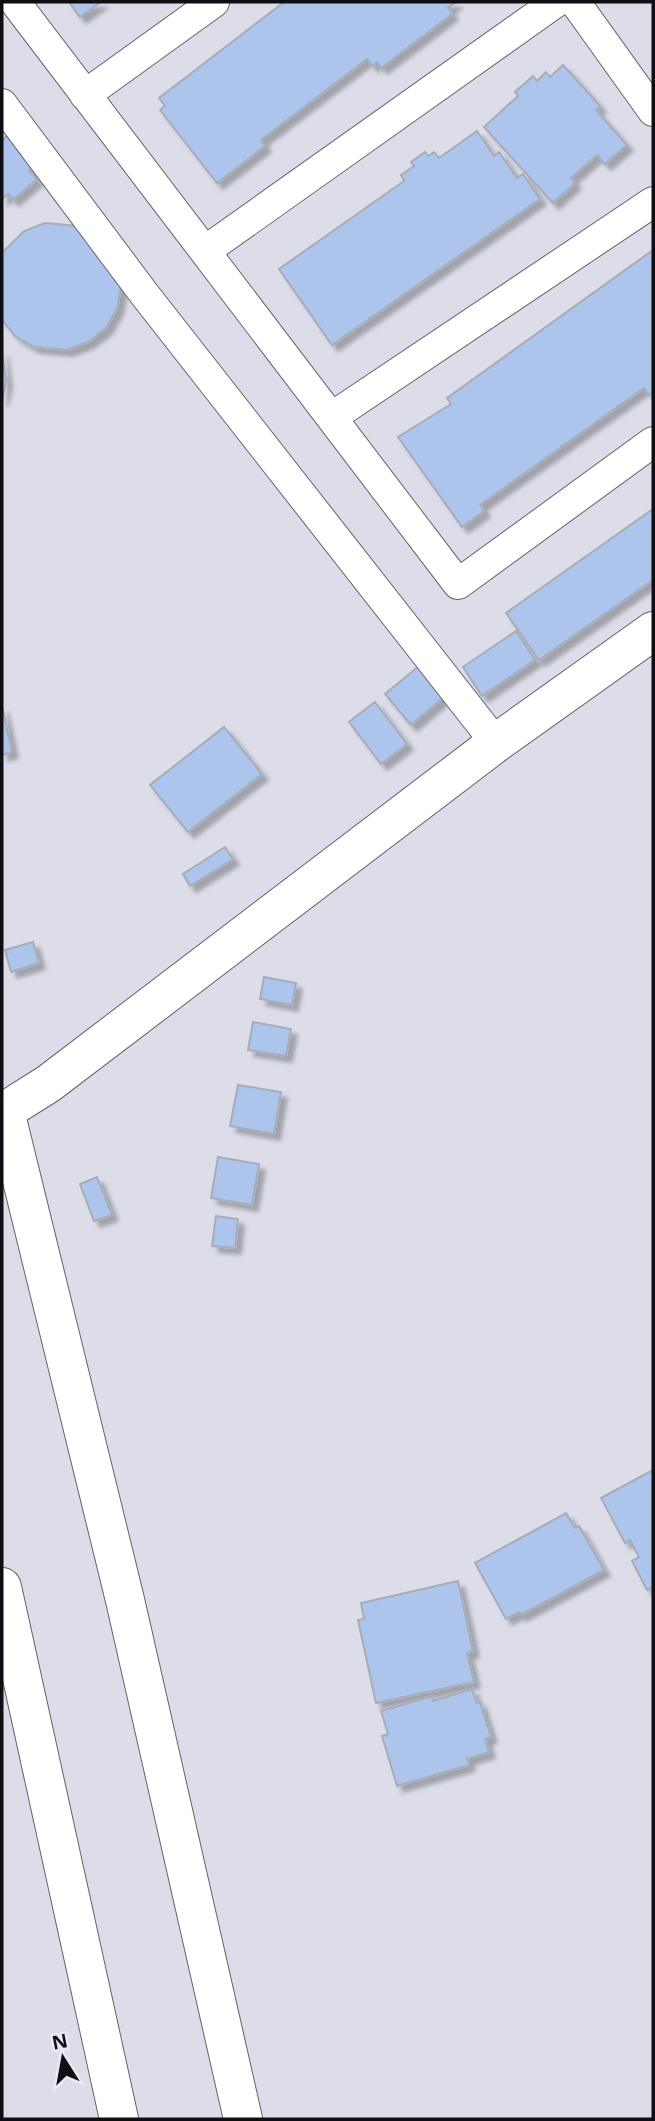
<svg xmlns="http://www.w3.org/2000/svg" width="655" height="2121" viewBox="0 0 655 2121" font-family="'Open Sans',sans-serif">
	<defs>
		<filter id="shadow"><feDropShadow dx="6" dy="6" stdDeviation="2" flood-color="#0004"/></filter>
	</defs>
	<rect width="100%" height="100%" fill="#ddddea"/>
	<path fill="#adc4ec" stroke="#a6adb8" stroke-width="2" filter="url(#shadow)" d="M69 2H101L80 17Z
		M284 2H456L448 8 452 14 381 68 377 62 372 66 367 59 261 140 265 146 217 183 160 110 165 106 159 98Z
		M563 65 600 106 596 110 627 145 605 164 597 155 571 178 575 183 553 203 484 127 518 96 515 92 533 76 537 81 546 72 550 77Z
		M477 131 494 156 499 152 517 178 523 174 540 199 332 345 279 269 404 181 401 175 414 166 411 162 425 152 428 156 434 152 439 158Z
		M8 135 35 166 29 171 37 179 13 200 8 194 2 199V140Z
		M45 223 78 226 121 287 117 309 106 328 88 342 67 350 34 347 15 336 2 320V253L24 231Z
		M653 250V392L649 395 644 388 480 505 484 511 462 527 398 437 451 404 447 398Z
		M2 351 6 381 2 401Z
		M653 509V580L539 660 506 613Z
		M516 631 535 660 482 696 463 667Z
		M418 667 444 697 411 725 385 694Z
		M375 702 407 744 381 764 349 722Z
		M2 706 12 752 2 755Z
		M224 727 262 774 188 832 150 785Z
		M225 847 233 859 190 886 183 874Z
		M33 942 39 963 11 972 5 950Z
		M264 977 296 983 292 1005 260 999Z
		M253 1022 291 1029 286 1056 248 1050Z
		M238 1085 281 1092 274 1134 230 1126Z
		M218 1157 259 1164 252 1205 211 1198Z
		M97 1177 112 1215 94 1221 80 1184Z
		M216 1216 238 1219 235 1248 212 1246Z
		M653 1470V1590L652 1587 647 1590 632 1561 639 1557 630 1540 625 1543 601 1498Z
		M566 1513 575 1528 579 1526 604 1570 521 1615 519 1612 506 1619 475 1563Z
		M458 1581 473 1651 467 1653 474 1682 376 1703 358 1620 364 1619 361 1603Z
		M472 1689 477 1703 480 1702 491 1737 485 1739 489 1752 467 1759 469 1765 397 1786 382 1736 388 1734 381 1711 432 1696 433 1701Z"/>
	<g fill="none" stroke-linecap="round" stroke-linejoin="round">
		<g stroke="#63636f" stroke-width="32">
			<path id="minor" d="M15 2 458 584 653 442
				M575 2 653 111
				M85 95 214 2
				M2 104 145 295 496 743
				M205 251 556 2
				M332 417 653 202"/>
		</g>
		<g stroke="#63636f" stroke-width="40">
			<path id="tertiary" d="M2 1587 119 2119"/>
		</g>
		<g stroke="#63636f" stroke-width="40">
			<path id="secondary" d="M243 2119 125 1600 5 1111 48 1084 496 743 653 631"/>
		</g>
		<use href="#minor" stroke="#fff" stroke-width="30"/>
		<use href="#tertiary" stroke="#fff" stroke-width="38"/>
		<use href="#secondary" stroke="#fff" stroke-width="38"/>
	</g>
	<rect width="655" height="2121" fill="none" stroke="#0f0f13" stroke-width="7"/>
	<g transform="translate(63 2058) rotate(349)" stroke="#eaeaf7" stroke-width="5" paint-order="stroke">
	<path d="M0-5L12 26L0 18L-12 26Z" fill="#0f0f13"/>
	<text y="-10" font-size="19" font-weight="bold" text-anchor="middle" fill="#0f0f13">N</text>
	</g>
</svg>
